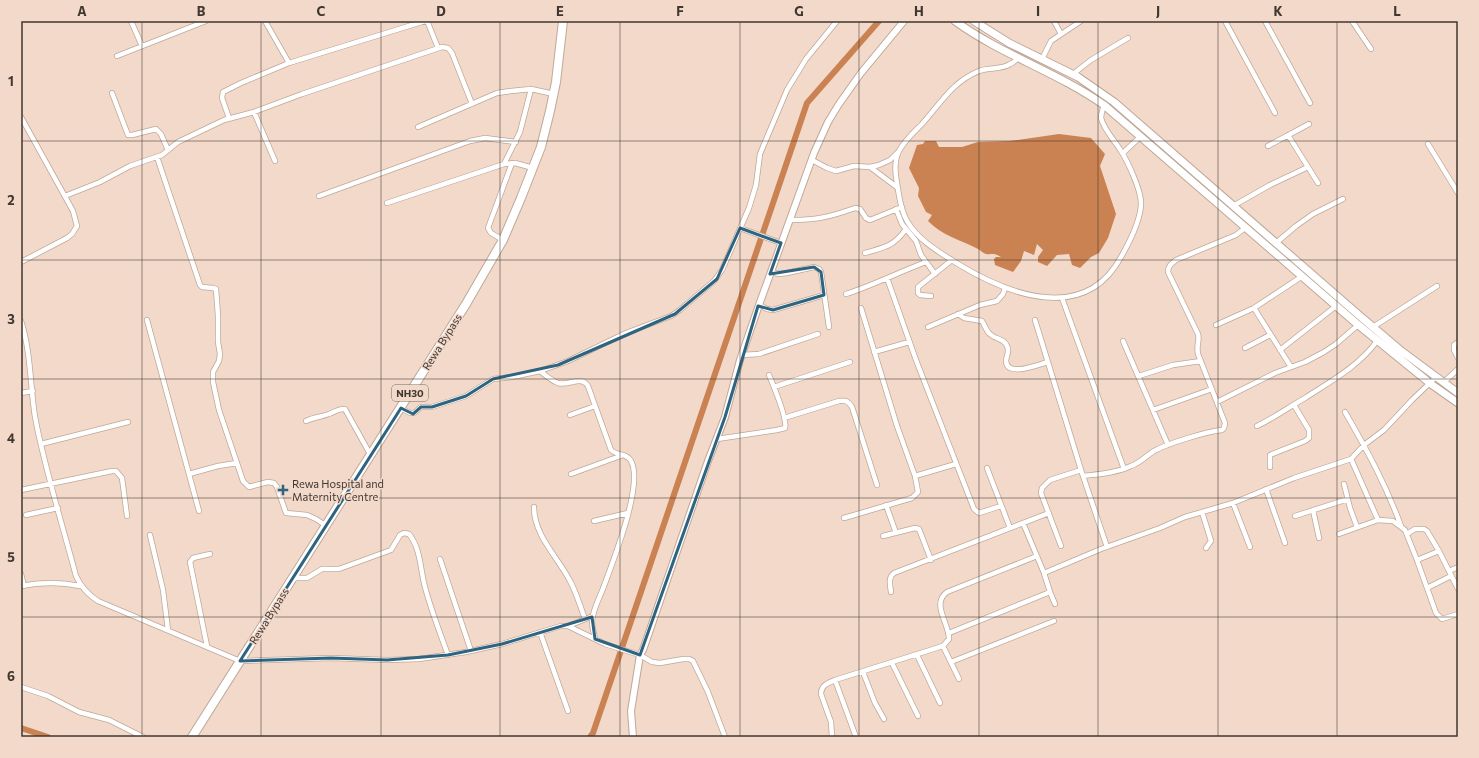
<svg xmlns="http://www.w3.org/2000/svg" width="1479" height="758" viewBox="0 0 1479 758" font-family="Commissioner,sans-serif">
	<rect width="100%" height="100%" fill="#f2d9ca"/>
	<path fill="#ca8252" d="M1059 134 1091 138 1105 154 1100 166 1116 214 1108 238 1099 253 1091 257 1080 268 1072 265 1069 254 1057 255 1047 266 1038 262V257L1043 250 1037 244 1034 255 1024 251 1021 261 1013 272 995 265 994 259 996 257H1001C993 252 993 255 986 254 983 253 980 250 978 249 961 240 941 235 928 221L932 215 926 212 918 196 919 188 909 168 917 145 923 144 925 141H936L939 147H962L978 142 1010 141Z"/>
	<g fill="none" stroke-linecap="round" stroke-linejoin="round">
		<path stroke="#ca8252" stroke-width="6" d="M21 728 48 737
			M590 737 593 733 807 103 879 21"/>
		<g stroke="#bfa899" stroke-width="6">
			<path id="street" d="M131 21 142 46
				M265 21 289 63
				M1054 21 1061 34
				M1225 21 1275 113
				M1265 21 1310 103
				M1352 21 1371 49
				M117 56 206 21
				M1018 58C1016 60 1013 63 1010 64 1002 70 988 67 979 71 952 82 941 103 922 124 914 132 905 140 899 151 894 161 895 173 897 183 899 195 900 209 907 221 919 241 939 252 958 264 1009 295 1085 324 1121 257 1129 243 1141 219 1141 203 1141 190 1128 162 1121 151 1115 141 1104 130 1101 118 1101 113 1103 109 1104 105
				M1042 59 1051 41 1081 21
				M1073 74 1091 60 1128 38
				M112 93 128 135H132L156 129 161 134 168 150
				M254 112 275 161
				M21 117 73 211 77 226 72 234 67 238 21 262
				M229 118 222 98 223 92 241 83 289 63 425 21 428 23 438 48
				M418 127 497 93 511 91 531 89 554 94
				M1288 135 1318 183
				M1428 144 1458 193
				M1268 146 1309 124
				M1123 153 1140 137
				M157 157 200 285 202 287 213 288 216 289 218 316V342L220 354 219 361 213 372V382L219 410 243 481 249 487 268 482 274 483 277 487 286 513 307 515 316 519 325 525
				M812 160 827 168 836 171 854 166 870 167 879 165 890 160 897 153
				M504 164 520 132 531 89
				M870 167 898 188
				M65 196 100 182 130 166 162 155 178 142 224 120 254 112 302 94 442 47 448 48 452 53 472 104
				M319 196 470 141 485 138 516 142
				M387 203 504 164 515 163 533 168
				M1233 206 1270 185 1308 167
				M896 209 902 224 916 241 921 255 935 274
				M790 220C816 220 830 217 855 208L860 209 866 218 870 220 902 207
				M740 228 781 243
				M503 240 491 233 488 228 512 163
				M1276 243 1296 226 1313 214 1343 199
				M865 253C885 247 893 247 906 229
				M771 272 779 274 787 273 814 267 819 269 821 272 829 327
				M887 278 916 360 974 509 979 513 1001 506
				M846 294C874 285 899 272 926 262
				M931 296 920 295 918 293V287L952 260
				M1062 298 1124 469
				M759 305 767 309 773 310 824 295
				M1254 308 1291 367
				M958 314 964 318 982 321C985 325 986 331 990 334 996 340 1004 338 1007 346 1010 352 1006 356 1006 361 1007 378 1039 364 1048 362
				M147 320 199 511
				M1035 320 1081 470 1107 547
				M21 321C31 352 30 385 35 417 45 470 62 523 76 576 81 587 87 594 98 601L240 661 331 658 387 660 419 659 466 652 502 644 561 626H568L605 644 640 655 652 662 660 663 683 659H689L693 661 708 692 725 737
				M1216 325 1254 308 1301 277
				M928 327 980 305 997 301 1003 294 1005 288
				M1373 327 1437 286
				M1123 341 1168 445
				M1458 342 1454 345V350L1458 358
				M1245 348 1270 335
				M1280 350 1336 306
				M874 352 909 342
				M742 355 759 354 818 334
				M540 371C545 375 552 381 558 383 569 386 581 375 588 386L611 450C617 456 627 453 631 461 644 484 613 561 604 586 600 597 593 609 592 621 592 627 594 633 595 639
				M1139 376 1173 365 1201 361
				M1443 383 1458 369
				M774 387 850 362
				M21 393 33 391
				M1217 402 1275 373 1305 362 1324 352 1336 344 1358 325
				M401 408 410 413H414L421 407H432L466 396 493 379 512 377 540 371 568 361 626 333 671 316 680 310 714 281 722 270 749 208 756 185 760 154 787 90 806 59 837 21
				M1153 410 1212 389
				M1345 412C1367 450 1386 485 1401 526
				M570 415 595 406
				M784 418 839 401C846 400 848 401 852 407L877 485
				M306 421C314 417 321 417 329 414 335 412 339 408 345 409L370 454
				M1257 426C1274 418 1289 407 1305 398 1331 381 1359 366 1377 341
				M717 439 777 430 785 428C788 419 773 385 769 375
				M41 444 128 422
				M1351 459 1378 520 1393 521 1405 530 1417 560 1436 613 1442 619 1458 614
				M1270 467V455L1305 441 1309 438V430L1294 405
				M987 468 1010 528
				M189 474 218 466 237 463
				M571 474 623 455
				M915 476 956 464
				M1083 476C1099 474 1116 473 1131 466 1140 463 1146 456 1154 451 1169 443 1205 432 1222 430L1224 428 1225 423 1198 354C1196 345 1200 340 1198 334L1168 272C1168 266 1171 264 1176 260L1236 235 1245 228
				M1344 484 1350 508 1357 527
				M1266 489 1285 543
				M21 490 112 471H116L122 478 127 516
				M1233 503 1250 547
				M886 505 896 533
				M534 507C534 535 556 555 569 579 576 591 580 606 585 619
				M1313 510 1319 538
				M1202 512 1211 541 1206 548
				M26 515 58 508
				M1295 516 1348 499
				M844 518 912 498 918 492 915 476 897 426 861 308
				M594 521 628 513
				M1023 523 1044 573
				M1339 534 1378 520
				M1407 534 1415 529H1424L1427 531 1439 551
				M150 535 163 590 168 630
				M883 536 915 528 919 529 931 560
				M1061 546 1041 493 1042 488 1050 480 1081 470
				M440 559 471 651
				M1417 560 1439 551 1458 589
				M1449 571 1458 567
				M21 574 24 586
				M292 578H307L322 569H339L391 550 400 535 404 533 409 534C421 549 420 569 425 587 431 610 440 633 448 655
				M21 586C42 582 60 582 80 586
				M1427 588 1451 576
				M891 592C890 585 888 577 894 573L1049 513
				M1050 592 1055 604
				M568 626 593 616
				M540 632 568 711
				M949 633 1050 592 1044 573 1101 549 1160 528 1185 517 1233 503 1294 478 1351 459 1364 445 1384 430 1412 400 1436 377
				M207 646 190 562 193 558 210 554
				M943 646 959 679
				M917 655 940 703
				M951 662 1054 621
				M892 663 918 716
				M863 672 875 703 884 719
				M835 680 856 737
				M21 687 48 696 79 712 109 720 143 737
				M832 737 831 722 821 694C821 685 828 683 835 680L943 646 949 639C949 623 931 604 947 592L1037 556"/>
		</g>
		<g stroke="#bfa899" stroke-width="8">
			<path id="secondary" d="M633 737 631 711 640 655 643 650 708 461 725 417 740 360 759 305 814 153 828 122 839 104 861 73 904 21"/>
		</g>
		<g stroke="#bfa899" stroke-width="9">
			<path id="primary" d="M955 21C1002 55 1057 72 1104 105L1356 323 1431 384 1458 403
				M974 21 1009 43 1078 77 1114 102 1361 317 1400 350 1458 393"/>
		</g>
		<g stroke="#bfa899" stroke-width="10">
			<path id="highway" d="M192 737 466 304 503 240 521 198 541 147 550 111 556 82 563 21"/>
		</g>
		<use href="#street" stroke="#fff" stroke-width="4.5"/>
		<use href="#secondary" stroke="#fff" stroke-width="6"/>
		<use href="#primary" stroke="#fff" stroke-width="7"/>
		<use href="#highway" stroke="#fff" stroke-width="8"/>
	</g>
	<path fill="none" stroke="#2f6480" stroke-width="3" stroke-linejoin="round" d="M740 228 781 243 770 274 814 267 821 272 824 295 773 310 758 306 725 417 640 655 595 639 592 617 502 644 448 655 387 660 331 658 240 661 401 408 413 414 421 407H432L466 396 493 379 558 365 675 314 717 279Z"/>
	<path fill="none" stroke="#413731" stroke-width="1" stroke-opacity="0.55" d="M142 21V737M261 21V737M381 21V737M500 21V737M620 21V737M740 21V737M859 21V737M979 21V737M1098 21V737M1218 21V737M1337 21V737M21 141H1458M21 260H1458M21 379H1458M21 498H1458M21 617H1458"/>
	<path fill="#2f6480" stroke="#f2d9ca" stroke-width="1.5" d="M281 484h4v4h4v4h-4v4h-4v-4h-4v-4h4z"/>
	<g text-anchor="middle" stroke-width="3" stroke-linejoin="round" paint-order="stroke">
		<rect fill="#f2d9ca" stroke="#76685f" stroke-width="1" x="392" y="385" width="36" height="16" rx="3"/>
		<g font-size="10" font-weight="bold" fill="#413731">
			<text x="410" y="397">NH30</text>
		</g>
		<g font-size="11" fill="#413731" stroke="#f2d9ca">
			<text transform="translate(442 342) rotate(-58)" y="4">Rewa Bypass</text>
			<text transform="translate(269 616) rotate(-58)" y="4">Rewa Bypass</text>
		</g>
		<g font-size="11" fill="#413731" stroke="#f2d9ca" text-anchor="start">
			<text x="292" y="488">Rewa Hospital and<tspan x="292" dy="13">Maternity Centre</tspan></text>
		</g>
	</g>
	<rect width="1479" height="758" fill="none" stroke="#f2d9ca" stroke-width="44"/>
	<rect x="22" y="22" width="1435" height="714" fill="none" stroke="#413731" stroke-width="1.5"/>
	<g font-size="13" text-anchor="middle" font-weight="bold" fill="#413731">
		<text x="82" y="16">A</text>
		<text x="201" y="16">B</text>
		<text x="321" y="16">C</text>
		<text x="441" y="16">D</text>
		<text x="560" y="16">E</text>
		<text x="680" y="16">F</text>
		<text x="799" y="16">G</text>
		<text x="919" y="16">H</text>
		<text x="1038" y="16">I</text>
		<text x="1158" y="16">J</text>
		<text x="1278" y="16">K</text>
		<text x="1397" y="16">L</text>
		<text x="11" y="86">1</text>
		<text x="11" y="205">2</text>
		<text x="11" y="324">3</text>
		<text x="11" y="443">4</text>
		<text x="11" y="562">5</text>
		<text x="11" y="681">6</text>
	</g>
</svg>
